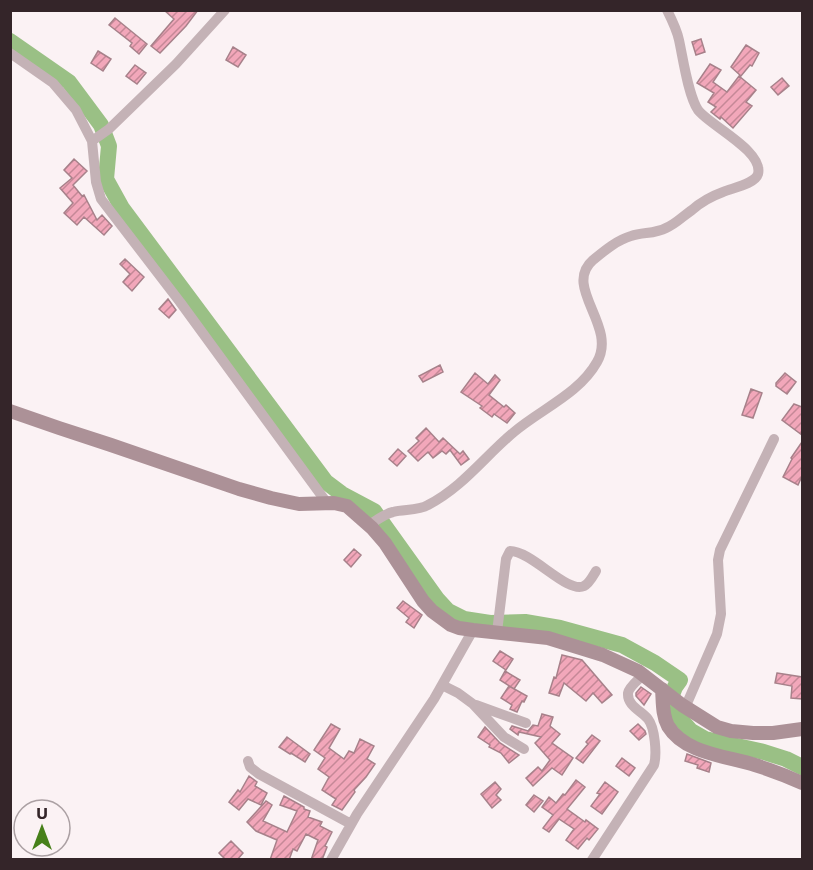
<svg xmlns="http://www.w3.org/2000/svg" width="813" height="870" viewBox="0 0 813 870" font-family="Commissioner,sans-serif">
	<defs>
		<pattern id="building-hatch" width="6" height="6" patternUnits="userSpaceOnUse" patternTransform="scale(1.5)"><rect width="6" height="6" fill="#f2a7ba"/><path d="M-1 1l2-2M0 6l6-6M5 7l2-2" fill="none" stroke="#c58897"/></pattern>
	</defs>
	<rect width="100%" height="100%" fill="#fbf2f4"/>
	<g fill="none" stroke-linecap="round" stroke-linejoin="round">
		<path stroke="#9ac085" stroke-width="16" d="M10 41 69 82 101 125 109 146 106 179 122 208 326 482 342 494 374 511 437 599 448 611 464 619 490 623 525 622 560 628 622 645 655 663 680 680 675 687 668 705 691 731 705 739 764 752 786 759 802 767"/>
	</g>
	<path fill="url(#building-hatch)" stroke="#a7818a" stroke-width="1.5" d="M164 10H198L186 26 160 53 151 46 174 19Z
		M115 18 147 44 139 54 130 46 132 43 109 25Z
		M701 39 705 52 696 55 692 42Z
		M746 45 759 53 752 66 750 65 741 76 731 67Z
		M233 47 246 55 238 67 226 60Z
		M98 51 111 59 103 71 91 63Z
		M710 64 721 70 713 82 727 92 739 76 756 90 746 102 752 106 733 128 721 117 720 119 711 112 716 107 708 102 714 93 697 83Z
		M135 65 146 73 137 84 126 76Z
		M782 78 789 86 778 95 771 87Z
		M74 159 87 171 73 185 82 196 84 195 97 220 102 215 112 226 104 235 84 217 77 225 64 213 73 203 60 188 72 178 64 170Z
		M125 259 144 277 132 291 123 282 130 274 120 264Z
		M168 299 176 310 169 318 159 309Z
		M440 365 443 372 423 382 419 376Z
		M475 373 488 384 495 375 500 380 489 395 504 407 506 405 515 413 507 423 494 414 492 417 480 408 482 406 461 392Z
		M785 373 796 382 787 394 776 386V383Z
		M751 389 762 393 753 418 742 415Z
		M794 404 802 407V435L782 420Z
		M426 428 439 442 443 438 460 454 463 451 469 459 461 465 450 450 446 454 442 451 433 458 428 452 418 461 408 451 419 441 416 438Z
		M802 442V476L798 485 783 477 792 459 791 458Z
		M398 449 406 456 397 466 389 459Z
		M354 549 361 555 351 567 344 560Z
		M403 601 422 615 414 628 406 622 409 618 397 608Z
		M500 651 513 659 506 670 493 661Z
		M562 655 582 660 612 695 602 703 593 693 586 701 564 683 559 696 549 693 554 677 556 678Z
		M505 671 520 680 514 689 500 680Z
		M777 673 802 677V699L791 698 792 686 775 683Z
		M509 686 527 696 524 702 522 701 517 712 510 709 512 705 501 698Z
		M641 687 651 694 644 705 636 696V693Z
		M542 714 553 717 550 726 560 734 552 743 573 758 562 775 552 768 533 786 526 778 538 767 542 771 550 760 535 743 541 737 519 732 518 735 510 729 512 726 528 731 533 725 538 726Z
		M331 724 340 729 329 748 344 759 349 751 354 753 360 739 374 746 367 759 375 764 366 777 354 790 355 792 342 810 332 805 336 799 322 790 329 777 318 769 325 758 314 750Z
		M638 724 645 731 646 734 639 740 630 731Z
		M485 727 500 743 519 755 509 763 501 753 489 747 490 745 478 737Z
		M592 735 600 741 583 763 576 758 588 744 586 742Z
		M287 737 310 754 305 762 291 753 290 754 279 747Z
		M687 754 711 763 709 772 697 768 698 765 685 761Z
		M622 758 635 768 629 776 616 766Z
		M249 776 257 782 255 786 267 793 261 805 248 799 239 810 229 802 238 790 240 792Z
		M576 780 585 787 567 809 585 822 586 820 598 829 589 840 587 838 578 849 566 840 574 829 559 819 549 832 543 828 553 815 542 807 549 797 556 803 563 794 565 795Z
		M495 782 501 789 496 795 501 800 492 808 481 794Z
		M605 782 618 792 602 814 591 806 600 794 597 793Z
		M534 795 543 801 534 812 526 805Z
		M284 796 304 807V809L310 811 308 817 322 822 320 826 332 832 325 846 327 847 322 860H311L318 840 306 834 297 851 293 849 289 860H270L277 840 256 831 247 822 266 801 272 805 263 821 287 832 297 811 280 805Z
		M231 841 243 853 237 860H226L219 853Z"/>
	<g fill="none" stroke-linecap="round" stroke-linejoin="round">
		<path stroke="#c4b2b6" stroke-width="10" d="M10 53 53 83 76 110 92 141 96 182 101 199 180 302 327 503
			M92 141 109 129 176 64 225 10
			M369 525C377 520 384 514 393 512 404 509 418 511 428 505 463 487 485 456 514 432 541 409 579 394 597 362 618 326 562 287 593 260 604 251 617 240 631 236 643 232 655 234 666 228 676 224 683 216 692 210 701 202 712 196 723 192 732 188 755 184 758 174 764 151 709 125 698 110 688 95 683 58 679 40 677 30 672 20 667 10
			M497 632 506 559 510 551C532 551 567 594 584 586 589 584 593 576 596 571
			M442 685 458 693 473 704 504 737 524 749
			M476 705 526 723
			M685 708 717 634 721 614 718 560 720 550 774 439
			M248 761 250 767 259 774 351 824
			M331 860 357 814 434 699 473 630
			M592 860 654 765C657 754 655 728 648 719 642 711 627 706 628 693 629 687 638 680 643 675"/>
		<path stroke="#ac9197" stroke-width="14" d="M10 411 59 428 111 445 239 489 271 498 299 504 334 503 347 506 372 528 385 543 423 601 432 611 451 625 459 628 473 630 548 638 603 655 638 671 682 705 717 727 731 731 753 733H773L802 729
			M662 689C663 701 662 715 668 726 685 754 727 756 755 765 771 770 787 776 802 783"/>
	</g>
	<rect width="813" height="870" fill="none" stroke="#342529" stroke-width="24"/>
	<g transform="translate(42 828)"><circle r="28" fill="#fbf2f4" stroke="#aba0a3" stroke-width="1.5"/>
	<path d="M0-4.5L10 22L0 15L-10 22Z" fill="#47801a"/>
	<text y="-9" font-size="16" font-weight="bold" text-anchor="middle" fill="#342529">U</text>
	</g>
</svg>
